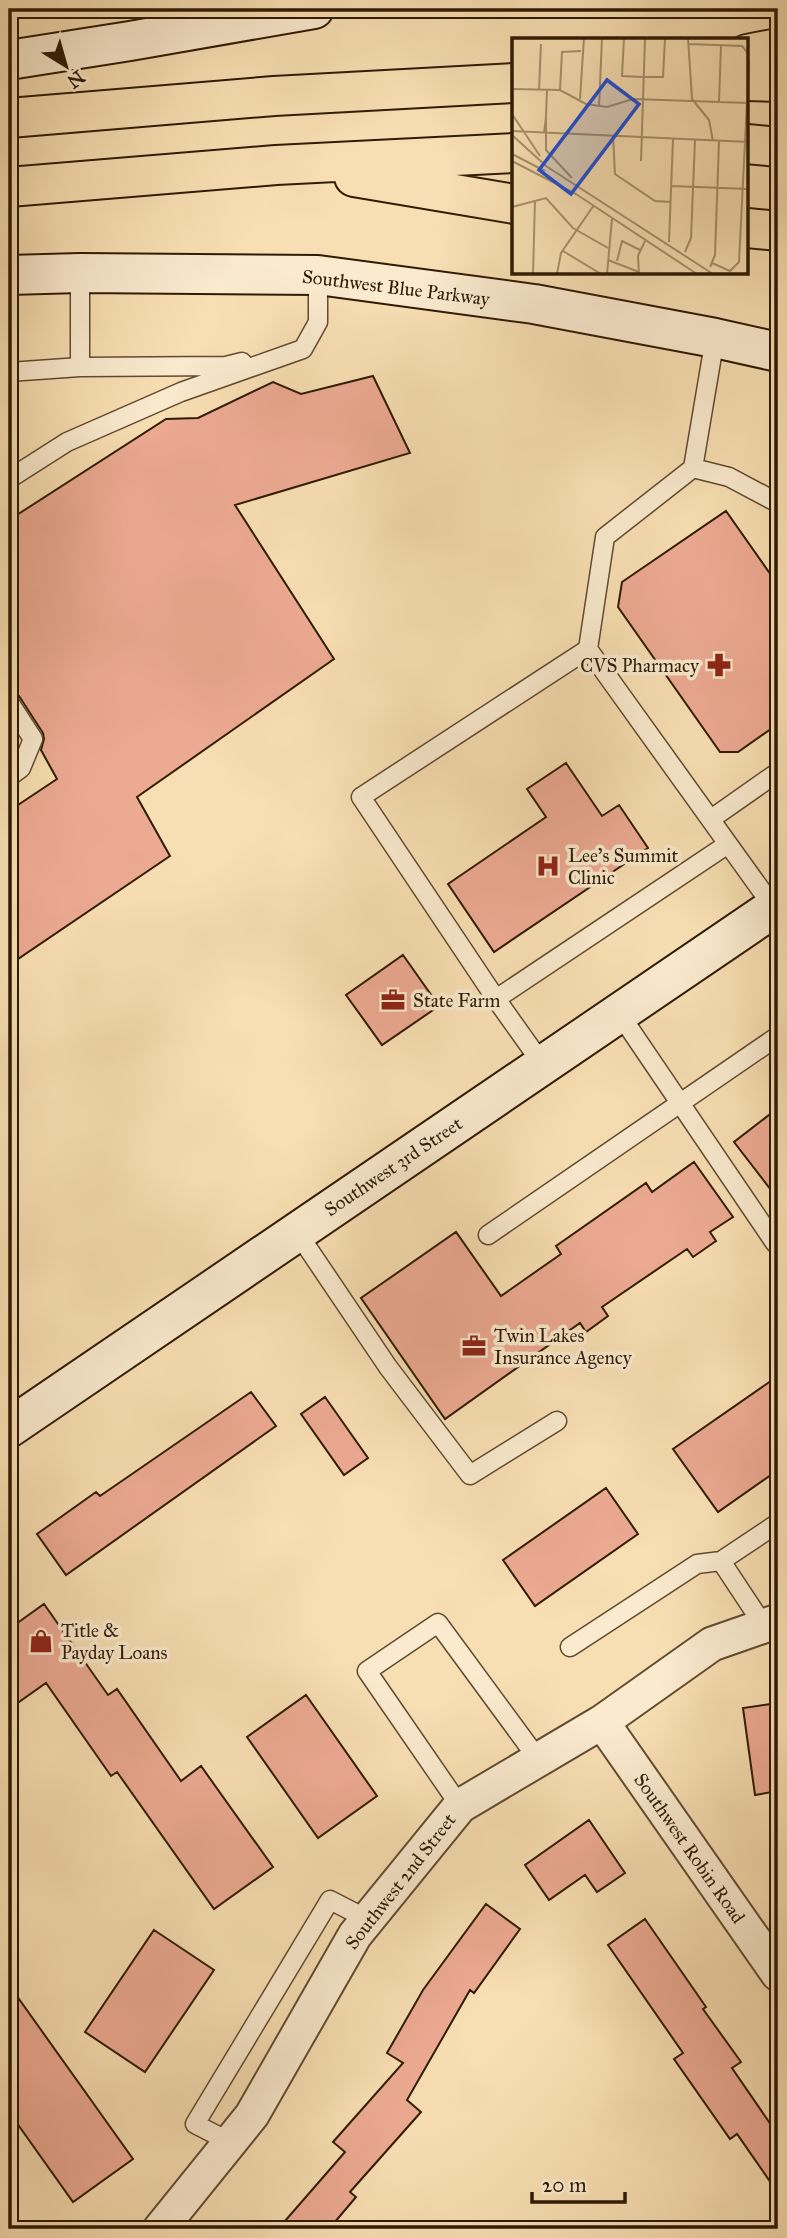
<svg xmlns="http://www.w3.org/2000/svg" width="787" height="2238" viewBox="0 0 787 2238" font-family="'IM FELL Great Primer',serif">
	<rect width="100%" height="100%" fill="#f8dfb3"/>
	<filter id="stains"><feTurbulence type="fractalNoise" baseFrequency=".00286" numOctaves="4"/><feColorMatrix values="0 0 0 0 .2 0 0 0 0 .09 0 0 0 0 .02 0 0 0 .5 -.17"/></filter>
	<radialGradient id="worn" r=".72"><stop offset=".6" stop-color="#630" stop-opacity="0"/><stop offset="1" stop-color="#630" stop-opacity=".3"/></radialGradient>
	<path fill="#edaa93" stroke="#2f1a04" stroke-width="2" d="M373 376 410 453 235 505 334 659 137 797 170 856 9 965V811L57 779 41 750 44 739 43 733 19 696 9 691V520L166 419 198 418 273 382 301 394Z
		M726 511 778 585V724L738 752H720L618 607 622 582Z
		M566 763 602 816 619 805 648 848 494 952 448 884 546 817 527 789Z
		M403 955 439 1006 382 1045 346 995Z
		M778 1108V1199L734 1142Z
		M694 1162 733 1217 710 1232 716 1241 693 1257 687 1249 602 1307 608 1316 586 1332 580 1323 445 1419 361 1298 456 1232 501 1296 561 1254 556 1246 646 1183 652 1192Z
		M778 1376V1470L718 1512 673 1449Z
		M251 1392 276 1426 66 1575 37 1534 96 1492 100 1496Z
		M325 1397 368 1458 344 1475 301 1414Z
		M606 1488 638 1534 535 1606 503 1560Z
		M44 1604 108 1695 117 1689 181 1781 201 1766 273 1867 214 1909 117 1772 111 1776 46 1683 9 1709V1629Z
		M306 1695 377 1796 318 1838 247 1737Z
		M778 1703V1791L755 1795 743 1708Z
		M589 1820 625 1873 597 1892 585 1875 549 1900 525 1865Z
		M486 1904 520 1929 474 1993 470 1990 407 2100 421 2112 350 2192 356 2197 329 2229H278L345 2152 333 2142 403 2063 387 2053 423 1990Z
		M645 1919 706 2007 703 2009 741 2062 732 2068 778 2135V2193L737 2134 730 2139 674 2059 683 2053 608 1945Z
		M154 1930 214 1970 145 2072 85 2032Z
		M9 1985 133 2159 73 2202 9 2112Z"/>
	<g fill="none" stroke-linecap="round" stroke-linejoin="round">
		<g stroke="#614b30" stroke-width="21">
			<path id="lane" d="M715 338 693 468 605 537 588 649 774 908
				M80 367V273
				M9 372 80 367 226 366 242 362
				M693 468 729 477 778 503
				M9 479 67 442 181 392 303 349 318 322V275
				M9 702 33 739 21 768 9 777
				M711 819 778 772
				M496 999 728 844
				M619 1013 775 1243 778 1241
				M543 1065 496 999 361 797 588 649
				M297 1232 388 1367 470 1475 557 1421
				M488 1235 778 1036
				M764 1626 721 1561 778 1523
				M570 1647 697 1564 721 1561
				M460 1806 367 1671 438 1623 538 1759
				M230 2142 195 2124 330 1900 367 1919"/>
		</g>
		<g stroke="#614b30" stroke-width="37">
			<path id="street" d="M602 1722 778 1974
				M160 2229 252 2115 355 1935 460 1806 602 1722 712 1644 778 1621"/>
		</g>
		<g stroke="#2f1a04" stroke-width="42">
			<path id="secondary" d="M9 60 130 41 314 9
				M9 275 80 273 318 275 534 304 715 338 778 352
				M9 1428 778 905"/>
		</g>
		<g stroke="#2f1a04" stroke-width="42">
			<path id="highway" d="M747 54 778 48
				M747 81 778 82
				M9 118 274 96 514 83
				M747 144 778 147
				M354 177 514 204
				M9 187 276 165 514 153
				M747 228 778 231"/>
		</g>
		<use href="#lane" stroke="#faeace" stroke-width="18"/>
		<use href="#street" stroke="#faeace" stroke-width="33"/>
		<use href="#secondary" stroke="#faeace" stroke-width="38"/>
		<use href="#highway" stroke="#f8dfb3" stroke-width="38"/>
	</g>
	<defs>
		<g id="pharmacy-bare" transform="scale(1.89)"><path d="M-2-6h4v4h4v4h-4v4h-4v-4h-4v-4h4Z" fill="#8f2418" stroke="#faeace" stroke-width="2.5" paint-order="stroke"/></g>
		<g id="hospital-bare" transform="scale(1.89)"><path d="M-5-5h3v3.5h4V-5h3V5h-3V1.5h-4V5h-3Z" fill="#8f2418" stroke="#faeace" stroke-width="2.5" paint-order="stroke"/></g>
		<g id="office-bare" transform="scale(1.89)"><path d="M-6-3h4V-5.5h4V-3h4V5H-6ZM-1-4.5V-3h2v-1.5ZM-6 0V1H6V0Z" fill="#8f2418" stroke="#faeace" stroke-width="2.5" paint-order="stroke"/></g>
		<g id="shop-bare" transform="scale(1.89)"><path d="M-5-2.5h2.3a2.7 3.5 0 0 1 5.4 0H5L5.5 6h-11ZM-1.5-2.5h3a1.5 2.3 0 0 0-3 0Z" fill="#8f2418" stroke="#faeace" stroke-width="2.5" paint-order="stroke"/></g>
	</defs>
	<g fill-rule="evenodd">
		<use href="#pharmacy-bare" x="719" y="665"/>
		<use href="#hospital-bare" x="548" y="866"/>
		<use href="#office-bare" x="393" y="1000"/>
		<use href="#office-bare" x="474" y="1346"/>
		<use href="#shop-bare" x="41" y="1641"/>
	</g>
	<g text-anchor="middle" stroke-width="7" stroke-linejoin="round" paint-order="stroke">
		<g font-size="19" fill="#2f1a04" stroke="#faeace">
			<text transform="translate(396 287) rotate(7)" y="7">Southwest Blue Parkway</text>
			<text transform="translate(393 1166) rotate(-34)" y="7">Southwest 3rd Street</text>
			<text transform="translate(690 1848) rotate(55)" y="7">Southwest Robin Road</text>
			<text transform="translate(400 1881) rotate(-52)" y="7">Southwest 2nd Street</text>
		</g>
		<g font-size="19" fill="#2f1a04" stroke="#faeace" text-anchor="start">
			<text x="699" y="672" text-anchor="end">CVS Pharmacy</text>
			<text x="568" y="862">Lee's Summit<tspan x="568" dy="22">Clinic</tspan></text>
			<text x="413" y="1007">State Farm</text>
			<text x="494" y="1342">Twin Lakes<tspan x="494" dy="22">Insurance Agency</tspan></text>
			<text x="61" y="1637">Title &amp;<tspan x="61" dy="22">Payday Loans</tspan></text>
		</g>
	</g>
	<g transform="translate(512 38)">
		<rect width="236" height="236" fill="#f8dfb3"/>
		<path fill="none" stroke="#a8906d" stroke-width="2" d="M112 0 110 38 131 39H151L153 0M176 0 180 61 197 82 201 103M177 6 230 8 237 17M0 51 48 52 74 66 95 69 121 61 237 65M27 52 29 6M48 52 50 14 69 13M68 61 72 0M207 64 209 7M87 69 90 0M0 76 28 118M34 79 35 52M0 93 237 104M32 95 34 79V112L60 140M0 97 34 128 201 236M101 98 103 136 143 163 159 164M0 116 33 133M0 123 64 156 185 236M129 123 133 0M160 148 237 151M0 169 34 160 61 190 96 210M157 204 161 101M51 213 89 236M173 214 179 200 183 102M96 222 127 234M105 223 110 203 128 212M200 225 218 233 227 224 237 24M198 229 203 217 207 103M21 236 23 162M45 236 49 215 82 167M95 236 100 181M127 236 126 218 133 203"/>
		<path fill="#1d4ed8" fill-opacity="0.15" stroke="#1d4ed8" stroke-width="3.5" d="M95 42 127 66 59 156 27 132Z"/>
		<rect width="236" height="236" fill="none" stroke="#2f1a04" stroke-width="3.5"/>
	</g>
	<rect width="787" height="2238" fill="none" stroke="#f8dfb3" stroke-width="35"/>
	<rect x="10" y="10" width="766" height="2217" fill="none" stroke="#2f1a04" stroke-width="3.5"/>
	<rect x="18" y="18" width="752" height="2203" fill="none" stroke="#2f1a04" stroke-width="2"/>
	<g transform="translate(66 66) rotate(143)" stroke="#faeace" stroke-width="5" paint-order="stroke">
	<path d="M0-5L12 26L0 18L-12 26Z" fill="#2f1a04"/>
	<text y="-10" font-size="19" font-weight="bold" text-anchor="middle" fill="#2f1a04">N</text>
	</g>
	<path d="M532 2192v10h93v-10" fill="none" stroke="#2f1a04" stroke-width="3.5"/>
	<text x="542" y="2192" font-size="21" fill="#2f1a04" stroke="#faeace" stroke-width="5" paint-order="stroke">20 m</text>
	<rect width="100%" height="100%" filter="url(#stains)"/>
	<rect width="100%" height="100%" fill="url(#worn)"/>
</svg>
